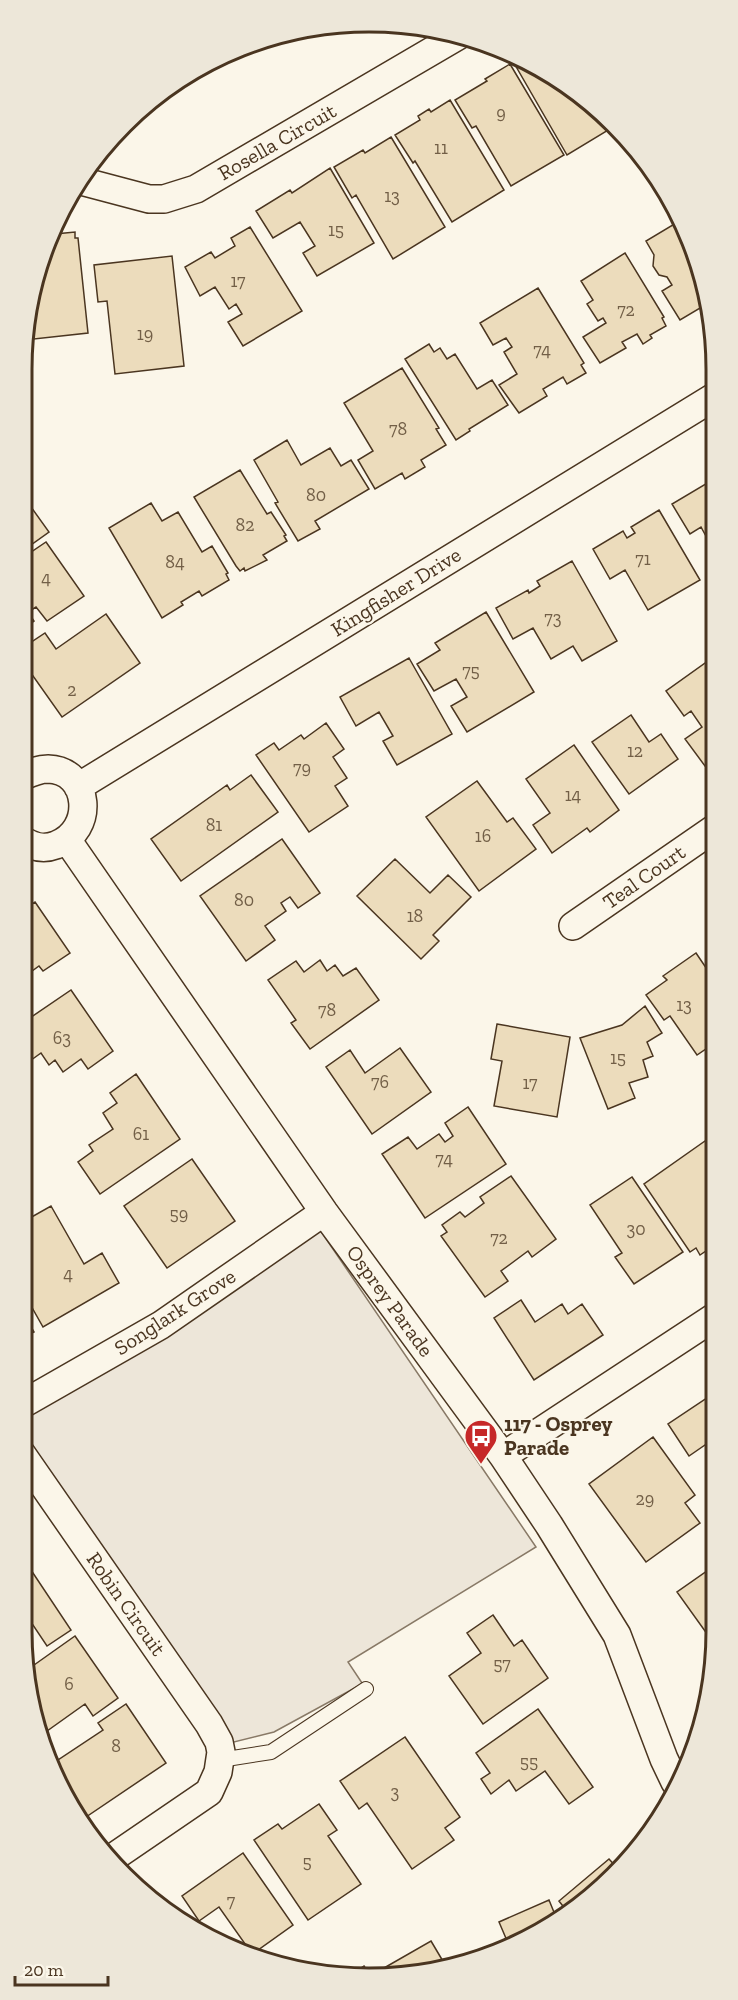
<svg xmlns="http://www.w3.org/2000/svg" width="738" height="2000" viewBox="0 0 738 2000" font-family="'Zilla Slab',serif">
	<rect width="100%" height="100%" fill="#fbf6e9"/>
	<path fill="#ede6d9" stroke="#887966" stroke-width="1.5" d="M320 1230 536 1547 348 1662 366 1689 362 1684 274 1732 230 1743 21 1433V1410Z"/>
	<path fill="#ecdcbc" stroke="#4a3520" stroke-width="1.5" d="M519 60 562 79 615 126 567 155 514 63Z
		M510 64 564 155 511 186 476 126 472 128 455 100 487 81 485 79Z
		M450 100 504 190 452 222 415 161 413 163 395 135 420 120 418 116 429 109 431 112Z
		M391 137 445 227 393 259 356 195 352 198 334 167 363 150 365 153Z
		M330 168 374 243 317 276 303 253 315 246 300 222 273 238 256 211 290 190 292 193Z
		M681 220 690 236 710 307 707 309 705 305 680 320 662 291 672 285 667 277 659 275 653 266 654 255 646 241Z
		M250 227 302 311 243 346 228 322 242 314 236 304 229 309 215 287 200 296 185 267 211 252 215 258 235 246 231 238Z
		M75 232V238H78L88 333 25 340 28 314H30L33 279 51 243 56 242 55 234Z
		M625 253 664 317 662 318 666 326 650 335 652 338 643 344 637 334 622 342 626 348 600 363 583 337 606 323 603 318 598 321 587 304 593 300 581 281Z
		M172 256 184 366 115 374 107 301 98 302 94 265Z
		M538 288 584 363 581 365 586 373 567 384 563 377 543 389 547 396 519 413 499 385 517 374 504 352 512 347 506 338 493 345 480 323Z
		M429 344 434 352 440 348 447 359 455 354 477 389 492 380 508 405 469 429 470 431 456 440 405 359Z
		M402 368 439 428 436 429 446 445 421 460 425 467 405 479 402 473 375 489 358 460 373 451 344 403Z
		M287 440 301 465 330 448 341 466 351 460 369 489 315 521 320 529 298 541 275 503 278 502 254 460Z
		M240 470 267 514 271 512 286 535 284 536 287 541 263 555 267 560 245 571 244 568 240 571 236 566 194 497Z
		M714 479V551L701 527 690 534 672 504Z
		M21 493 49 532 21 552Z
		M151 503 162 521 178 512 202 552 212 546 228 573 226 574 229 580 202 596 199 591 181 602 183 605 162 618 109 528Z
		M659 510 700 580 648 610 625 570 610 579 593 549 623 531 627 538 635 533 631 527Z
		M46 542 84 596 47 621 36 607 28 612 34 621 21 631V559Z
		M572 561 617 641 582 661 573 646 551 659 533 628 513 639 496 608 528 590 529 593 540 586 537 581Z
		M486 612 534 692 467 732 451 706 467 697 456 679 434 691 417 664 440 650 435 643Z
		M106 614 140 663 62 717 21 659V649L45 633 56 649Z
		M715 656V759L705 766 685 739 702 727 691 711 684 716 666 691Z
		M409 658 452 734 397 765 383 741 393 736 379 712 356 726 340 697Z
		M631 715 649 742 661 734 678 759 629 794 592 742Z
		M326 723 344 749 333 757 347 778 335 786 348 806 309 832 256 755 274 743 279 750 301 735 304 739Z
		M574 745 619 810 590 832 587 828 552 853 533 825 550 813 526 779Z
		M251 775 278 812 181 881 151 839 227 785 230 790Z
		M477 781 507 822 513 818 536 849 479 891 426 817Z
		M282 839 320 893 298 908 290 897 281 903 286 911 265 926 275 940 246 961 200 896Z
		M395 859 430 893 448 875 471 897 433 935 439 941 421 959 357 896Z
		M35 902 70 953 43 971 39 966 21 979V911Z
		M715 933V950L707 939Z
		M696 953 715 981 716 1042 697 1055 670 1016 664 1020 646 995 667 980 663 976Z
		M320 960 327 971 335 965 343 976 356 968 379 1000 310 1049 291 1023 296 1020 268 980 296 961 304 972Z
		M71 990 113 1051 88 1069 81 1059 63 1072 55 1060 49 1065 41 1053 27 1063 21 1054V1024Z
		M645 1006 662 1033 647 1042 653 1056 643 1060 648 1077 629 1083 635 1098 608 1109 580 1038 622 1025Z
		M497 1024 570 1037 557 1117 494 1106 502 1061 491 1059Z
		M400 1048 431 1092 372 1134 326 1067 350 1050 365 1073Z
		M136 1074 180 1139 100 1194 78 1162 93 1151 89 1145 113 1129 103 1113 117 1103 110 1093Z
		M468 1107 506 1164 425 1218 382 1154 408 1137 417 1149 439 1134 445 1142 453 1136 445 1123Z
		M705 1141 716 1157V1244L700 1255 696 1248 690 1252 644 1184Z
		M192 1159 235 1221 167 1268 124 1206Z
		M511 1176 556 1239 532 1257 528 1251 501 1271 508 1281 485 1297 441 1236 447 1232 442 1225 460 1212 465 1217 484 1203 480 1197Z
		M632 1177 683 1252 634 1284 615 1257 622 1253 590 1205Z
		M51 1206 84 1264 102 1253 119 1283 43 1327 21 1288V1223Z
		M521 1300 535 1322 562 1304 568 1314 582 1304 603 1335 534 1380 494 1318Z
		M21 1309 34 1332 21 1339Z
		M716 1392 717 1462 705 1445 689 1456 668 1424Z
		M653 1437 695 1495 685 1503 700 1523 646 1562 589 1484Z
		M27 1564 71 1630 47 1646 33 1625 21 1633V1568Z
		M717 1564V1631L715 1645 677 1592Z
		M493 1615 514 1646 522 1640 548 1678 483 1724 449 1676 481 1653 467 1633Z
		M75 1636 118 1698 93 1716 85 1704 40 1736 27 1670Z
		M126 1704 166 1763 86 1817 52 1764 103 1730 98 1723Z
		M538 1709 593 1787 569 1804 545 1771 516 1791 509 1780 491 1794 481 1779 490 1773 476 1753Z
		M405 1737 460 1817 445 1828 454 1840 412 1869 367 1803 359 1809 340 1781Z
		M319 1804 337 1830 328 1836 361 1884 308 1920 254 1840 278 1824 282 1829Z
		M243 1853 293 1925 254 1953 250 1951 219 1907 199 1921 182 1896Z
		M609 1859 618 1869 569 1914 559 1901Z
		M549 1900 558 1922 508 1943 499 1922Z
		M431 1941 447 1968 437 1972 379 1974 377 1972Z
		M364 1966 369 1974 350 1975Z"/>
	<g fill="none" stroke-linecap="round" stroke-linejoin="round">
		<g stroke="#4a3520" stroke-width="16">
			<path id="service" d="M220 1760 271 1752 366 1689"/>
		</g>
		<g stroke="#4a3520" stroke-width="30">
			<path id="minor" d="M81 181 149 199H164L196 189 461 34
				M21 777C30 773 38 769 48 769 91 770 95 831 56 845 43 850 32 847 21 839
				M78 787 714 397
				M68 841 324 1212 503 1456 549 1525 617 1635 664 1759 675 1782
				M573 926 715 828
				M21 1405 161 1325 324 1212
				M21 1453 209 1724 219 1742 221 1752 218 1772 209 1792 108 1861
				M503 1456 716 1316"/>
		</g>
		<use href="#service" stroke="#fbf6e9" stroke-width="14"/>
		<use href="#minor" stroke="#fbf6e9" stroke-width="27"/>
	</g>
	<defs>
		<g id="bus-pin" transform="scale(1.725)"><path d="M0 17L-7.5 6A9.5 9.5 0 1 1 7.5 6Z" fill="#c62828" stroke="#fbf6e9"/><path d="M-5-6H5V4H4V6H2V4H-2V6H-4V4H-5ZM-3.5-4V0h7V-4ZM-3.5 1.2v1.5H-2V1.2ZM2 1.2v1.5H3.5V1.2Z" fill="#fff"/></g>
	</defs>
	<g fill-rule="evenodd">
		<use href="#bus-pin" x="481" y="1436"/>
	</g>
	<g text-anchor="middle" stroke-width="4.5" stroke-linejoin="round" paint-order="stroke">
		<g font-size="18" fill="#725f47">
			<text x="501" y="119">9</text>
			<text x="441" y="154">11</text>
			<text x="392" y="202">13</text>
			<text x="336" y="236">15</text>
			<text x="238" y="287">17</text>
			<text x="626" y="316">72</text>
			<text x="145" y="340">19</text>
			<text x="542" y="356">74</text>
			<text x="398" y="435">78</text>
			<text x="316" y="501">80</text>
			<text x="245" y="531">82</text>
			<text x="643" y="565">71</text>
			<text x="175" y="568">84</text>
			<text x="46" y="584">4</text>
			<text x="553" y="624">73</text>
			<text x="471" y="677">75</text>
			<text x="72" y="696">2</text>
			<text x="635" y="757">12</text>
			<text x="302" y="774">79</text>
			<text x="573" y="801">14</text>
			<text x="214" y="831">81</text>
			<text x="483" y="842">16</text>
			<text x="244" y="906">80</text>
			<text x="415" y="922">18</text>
			<text x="684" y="1011">13</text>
			<text x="327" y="1016">78</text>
			<text x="62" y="1044">63</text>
			<text x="618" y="1064">15</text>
			<text x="380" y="1088">76</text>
			<text x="530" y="1089">17</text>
			<text x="141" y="1140">61</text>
			<text x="444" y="1165">74</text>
			<text x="179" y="1220">59</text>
			<text x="636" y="1235">30</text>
			<text x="499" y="1244">72</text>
			<text x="68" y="1280">4</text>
			<text x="645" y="1505">29</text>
			<text x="502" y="1670">57</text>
			<text x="69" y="1690">6</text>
			<text x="116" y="1752">8</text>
			<text x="529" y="1768">55</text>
			<text x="395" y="1798">3</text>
			<text x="307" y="1868">5</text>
			<text x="231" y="1907">7</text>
		</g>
		<g font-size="21" fill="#4a3520" stroke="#fbf6e9">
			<text transform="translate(277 142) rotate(-30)" y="7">Rosella Circuit</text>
			<text transform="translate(396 592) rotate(-32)" y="7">Kingfisher Drive</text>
			<text transform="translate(644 877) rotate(-35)" y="7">Teal Court</text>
			<text transform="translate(390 1301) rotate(54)" y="7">Osprey Parade</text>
			<text transform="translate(175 1312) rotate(-33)" y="7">Songlark Grove</text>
			<text transform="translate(126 1604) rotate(55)" y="7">Robin Circuit</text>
		</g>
		<g font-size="21" font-weight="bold" fill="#4a3520" stroke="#fbf6e9" text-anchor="start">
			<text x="504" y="1431">117 - Osprey<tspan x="504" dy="24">Parade</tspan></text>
		</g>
	</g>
	<path d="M0 0H738V2000H0ZM369 32H369A337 337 0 0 1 706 369V1631A337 337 0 0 1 369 1968H369A337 337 0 0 1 32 1631V369A337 337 0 0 1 369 32Z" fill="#ede7d9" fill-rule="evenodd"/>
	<path fill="none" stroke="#4a3520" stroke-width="3" d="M369 32H369A337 337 0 0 1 706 369V1631A337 337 0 0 1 369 1968H369A337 337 0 0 1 32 1631V369A337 337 0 0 1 369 32Z"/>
	<path d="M15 1976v9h93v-9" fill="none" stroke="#4a3520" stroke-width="3"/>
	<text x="24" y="1976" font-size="18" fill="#4a3520" stroke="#fbf6e9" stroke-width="4.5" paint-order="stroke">20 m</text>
</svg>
